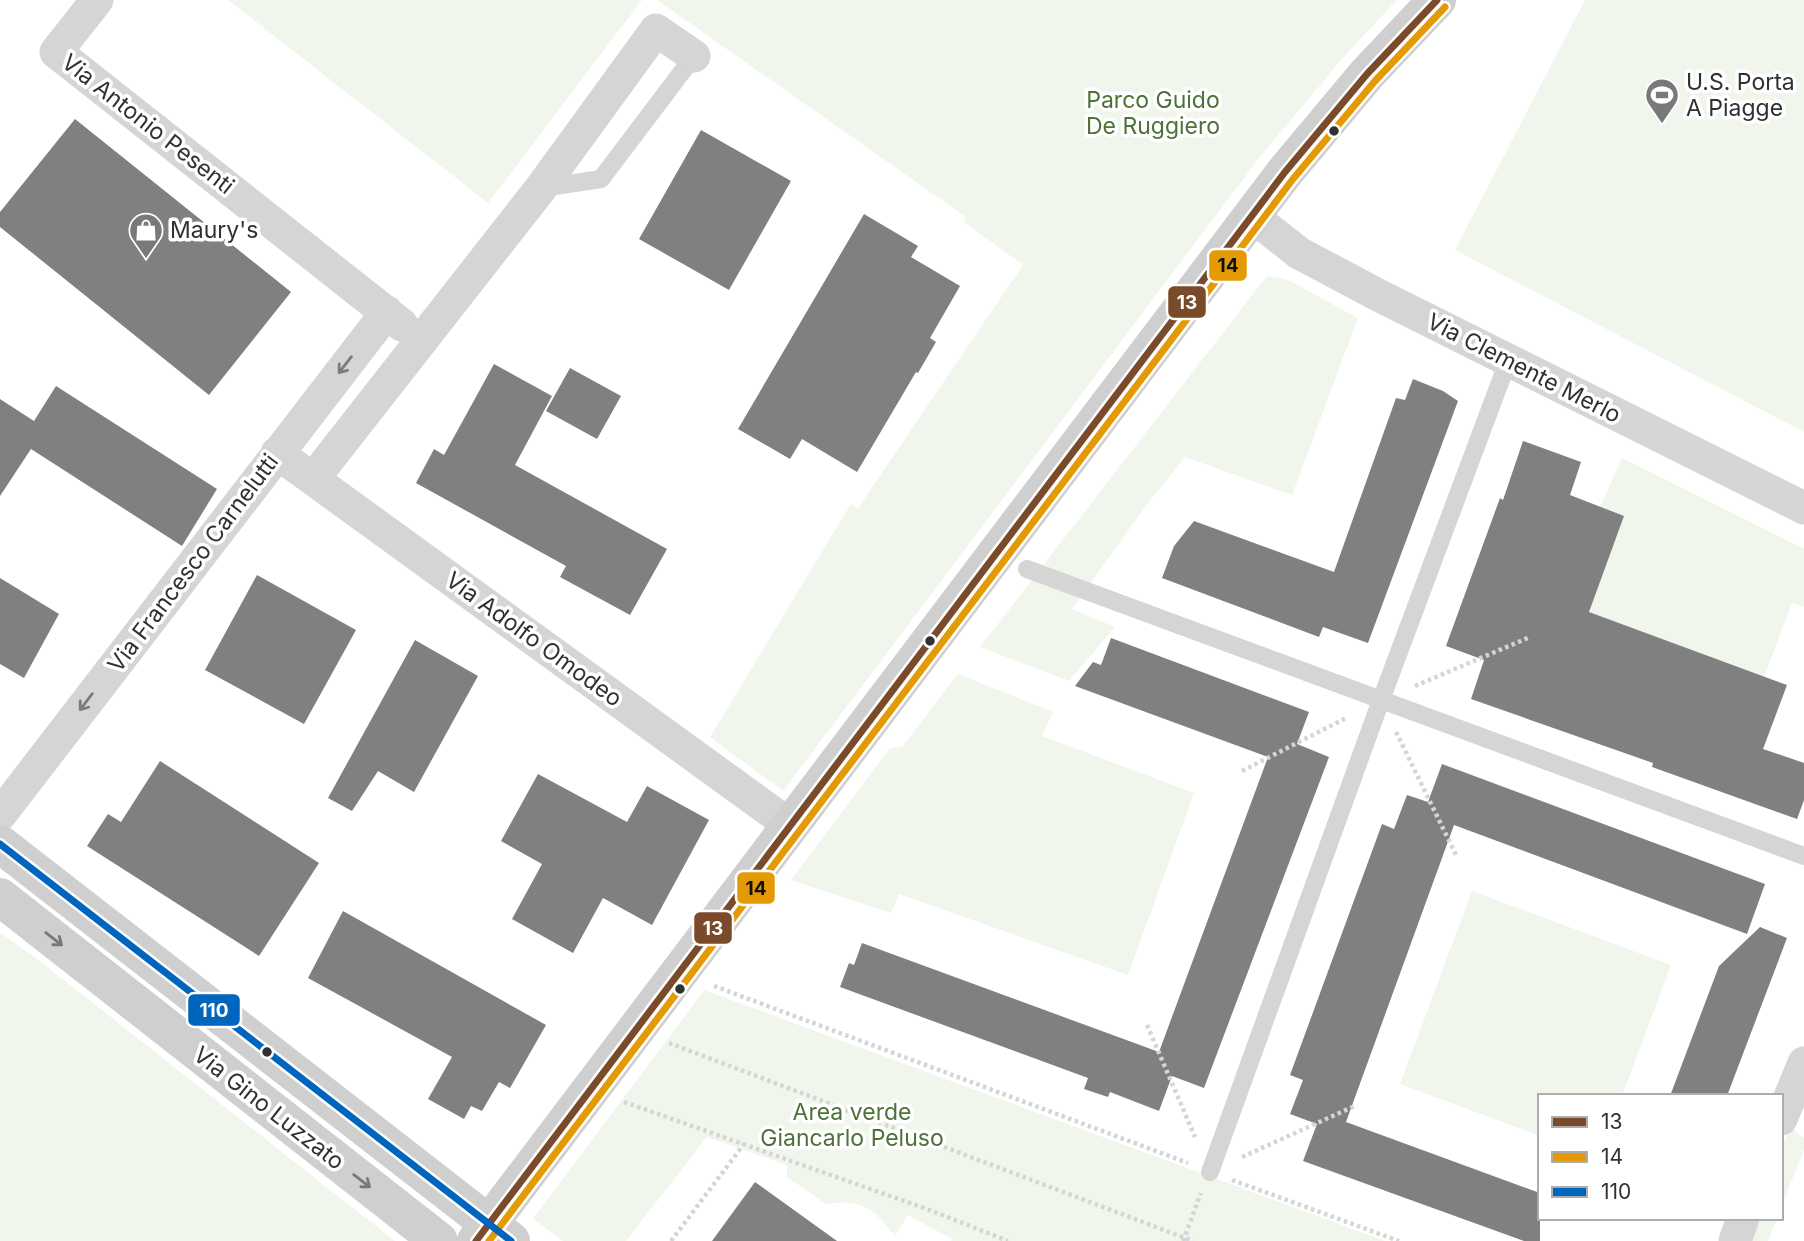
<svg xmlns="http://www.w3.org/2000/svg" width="1804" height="1241" viewBox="0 0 1804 1241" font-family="Inter,sans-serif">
	<rect width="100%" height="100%" fill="#fff"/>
	<path fill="#f1f6ec" d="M228 0H642L488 203Z
		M657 0H1397L1348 52 1263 153 783 791 710 737 851 504 858 508 1023 265 964 222 966 217Z
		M1585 0H1804V432L1455 250Z
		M1267 276 1288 280 1358 318 1292 495 1185 457 1145 507 1072 609 1115 627 1069 681 980 647Z
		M1622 458 1804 549V607L1792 603 1764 677 1589 612 1624 516 1600 507Z
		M958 674 1053 712 1042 736 1194 793 1128 975 899 894 891 913 791 880 890 748 902 747Z
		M1472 891 1671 965 1622 1096H1540V1136L1400 1084Z
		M0 933 32 955 395 1241H0Z
		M704 990 1385 1241H951L952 1239 908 1215 895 1236C874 1209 862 1198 826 1204L787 1177V1165L707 1137 626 1241H563L533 1219Z
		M1790 1127 1804 1138V1150L1781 1207V1151Z
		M1756 1218H1777L1768 1241H1748Z"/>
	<path fill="#808080" d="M75 119 291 292 209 395 0 227V212Z
		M701 130 791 181 729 290 639 239Z
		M864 214 918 246 911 257 960 286 930 338 936 342 918 373 916 372 857 472 802 439 790 459 738 429Z
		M494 364 552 396 515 465 667 549 630 615 560 577 566 566 416 483 434 449 444 455Z
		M570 368 621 396 597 439 546 411Z
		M1413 379 1443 391 1458 401 1368 643 1323 627 1319 637 1162 578 1174 546 1194 521 1334 572 1396 398 1405 400Z
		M56 386 217 489 182 546 31 449 0 496V399L34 421Z
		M1523 441 1581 462 1570 495 1624 516 1589 612 1787 685 1763 749 1804 763V800L1797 819 1652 767 1653 763 1471 699 1484 660 1446 646 1500 498 1503 500Z
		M257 575 356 630 304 724 205 670Z
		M0 578 59 614 24 678 0 664Z
		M1111 638 1309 712 1297 744 1329 757 1204 1088 1172 1076 1159 1111 1110 1092 1108 1097 1084 1089 1088 1078 840 987 849 963 854 965 862 943 1159 1052 1268 757 1075 686 1093 662 1101 665Z
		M415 640 478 676 414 792 378 771 352 811 328 798Z
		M160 761 319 863 259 956 87 846 108 814 121 822Z
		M1442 764 1765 884 1747 934 1454 825 1346 1122 1540 1193V1241H1524L1303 1161 1317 1124 1290 1114 1303 1080 1290 1075 1382 824 1394 829 1407 795 1428 802Z
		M538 774 627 822 647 786 709 820 652 925 603 898 573 953 512 919 542 864 501 841Z
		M343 911 546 1025 510 1088 499 1082 482 1111 471 1106 464 1119 428 1099 452 1057 308 978Z
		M1760 927 1787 938 1727 1096H1670L1719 966Z
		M755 1182 837 1241H712Z"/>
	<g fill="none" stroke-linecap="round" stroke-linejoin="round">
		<path stroke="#d5d5d5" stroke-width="4.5" stroke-dasharray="3.5 3.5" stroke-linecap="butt" d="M1415 686 1530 637
			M1396 732 1456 855
			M1242 771 1346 718
			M714 986 1188 1163
			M1147 1025 1195 1137
			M669 1043 1193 1241
			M624 1102 927 1209 1008 1241
			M1242 1157 1357 1105
			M1232 1180 1399 1241
			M671 1241 744 1144
			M1183 1241 1201 1193"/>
		<path stroke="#d5d5d5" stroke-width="18" d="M542 188 601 179 694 56
			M1027 569 1804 856
			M1210 1172 1381 700 1508 361"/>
		<path stroke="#d5d5d5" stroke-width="33" d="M97 0 56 52 402 325
			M1252 216 1299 253 1378 295 1804 508
			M277 453 791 826
			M313 479 541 188 656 30 694 56
			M0 815 387 312
			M1781 1119 1804 1063
			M1735 1241 1743 1218"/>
		<path stroke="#cfcfcf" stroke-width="38" d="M0 844 511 1241
			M0 897 439 1241
			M476 1241 1285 172 1367 74 1437 0"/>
		<g stroke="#fff" stroke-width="12">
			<path id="bus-1" d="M476 1241 1285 172 1367 74 1437 0"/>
		</g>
		<g stroke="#fff" stroke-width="12">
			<path id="bus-2" d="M489 1241 1293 179 1375 81 1445 7"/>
		</g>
		<g stroke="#fff" stroke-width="12">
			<path id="bus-3" d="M0 844 511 1241"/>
		</g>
		<use href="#bus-1" stroke="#7a4b2a" stroke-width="7"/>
		<use href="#bus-2" stroke="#e39a05" stroke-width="7"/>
		<use href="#bus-3" stroke="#0065bd" stroke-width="7"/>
	</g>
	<defs><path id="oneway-shaft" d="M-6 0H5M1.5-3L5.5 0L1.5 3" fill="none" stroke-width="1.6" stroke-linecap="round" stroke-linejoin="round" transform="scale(1.75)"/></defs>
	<g stroke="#7b7b7b">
		<use href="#oneway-shaft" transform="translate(345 365) rotate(128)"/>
		<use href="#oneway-shaft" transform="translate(86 702) rotate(127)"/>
	</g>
	<g stroke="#787878">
		<use href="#oneway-shaft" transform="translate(54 939) rotate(38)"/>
		<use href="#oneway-shaft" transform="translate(362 1181) rotate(38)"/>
	</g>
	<defs>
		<g id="stadium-pin" transform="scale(1.75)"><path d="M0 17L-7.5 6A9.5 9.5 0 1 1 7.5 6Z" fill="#797979" stroke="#fff"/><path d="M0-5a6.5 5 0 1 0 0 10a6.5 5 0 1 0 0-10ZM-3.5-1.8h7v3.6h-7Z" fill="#fff"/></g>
		<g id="shop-pin" transform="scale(1.75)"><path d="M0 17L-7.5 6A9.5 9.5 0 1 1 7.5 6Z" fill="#797979" stroke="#fff"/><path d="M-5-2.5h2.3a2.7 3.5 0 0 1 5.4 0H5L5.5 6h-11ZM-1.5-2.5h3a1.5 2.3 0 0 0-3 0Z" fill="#fff"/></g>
	</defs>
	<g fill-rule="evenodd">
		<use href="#stadium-pin" x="1662" y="95"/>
		<use href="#shop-pin" x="146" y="230"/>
	</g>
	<g fill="#313131" stroke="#fff" stroke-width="2.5">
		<circle cx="1334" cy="131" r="6"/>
		<circle cx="930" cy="641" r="6"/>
		<circle cx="680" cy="989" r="6"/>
		<circle cx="267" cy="1052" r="6"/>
	</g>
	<g text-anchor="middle" stroke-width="7" stroke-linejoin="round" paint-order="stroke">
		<g font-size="23" fill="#313131" stroke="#fff" text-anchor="start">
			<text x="1686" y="90">U.S. Porta<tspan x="1686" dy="26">A Piagge</tspan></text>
			<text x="170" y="238">Maury's</text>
		</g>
		<g font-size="23" fill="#4e7139" stroke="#fff">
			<text x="1153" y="108">Parco Guido<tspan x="1153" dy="26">De Ruggiero</tspan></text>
			<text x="852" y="1120">Area verde<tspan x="852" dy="26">Giancarlo Peluso</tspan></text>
		</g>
		<g font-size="23" fill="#313131" stroke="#fff">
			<text transform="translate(148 124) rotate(38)" y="8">Via Antonio Pesenti</text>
			<text transform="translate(1524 368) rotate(27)" y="8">Via Clemente Merlo</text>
			<text transform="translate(193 563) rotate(-53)" y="8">Via Francesco Carnelutti</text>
			<text transform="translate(534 639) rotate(36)" y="8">Via Adolfo Omodeo</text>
			<text transform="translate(269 1108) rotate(38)" y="8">Via Gino Luzzato</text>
		</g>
	</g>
	<g stroke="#fff" stroke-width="2.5">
		<rect x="1208" y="249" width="40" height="33" rx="7" fill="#e39a05"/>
		<rect x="1167" y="285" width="40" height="34" rx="7" fill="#7a4b2a"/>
		<rect x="736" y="871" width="40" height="34" rx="7" fill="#e39a05"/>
		<rect x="693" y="911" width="40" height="34" rx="7" fill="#7a4b2a"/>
		<rect x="187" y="993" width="54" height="34" rx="7" fill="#0065bd"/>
	</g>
	<g font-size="19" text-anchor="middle" font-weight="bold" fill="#fff">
		<text x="1187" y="309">13</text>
		<text x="713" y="935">13</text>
		<text x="214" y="1017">110</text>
	</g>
	<g font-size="19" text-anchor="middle" font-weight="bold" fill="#111">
		<text x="1228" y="272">14</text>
		<text x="756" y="895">14</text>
	</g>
	<rect x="1538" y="1094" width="245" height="126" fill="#ffffff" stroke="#adadad" stroke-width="2"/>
	<rect x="1552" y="1117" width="35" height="10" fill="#7a4b2a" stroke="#adadad" stroke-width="2"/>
	<text x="1601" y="1129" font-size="21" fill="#313131">13</text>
	<rect x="1552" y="1152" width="35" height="10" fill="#e39a05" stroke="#adadad" stroke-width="2"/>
	<text x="1601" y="1164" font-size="21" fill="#313131">14</text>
	<rect x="1552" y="1187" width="35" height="10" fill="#0065bd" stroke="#adadad" stroke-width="2"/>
	<text x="1601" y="1199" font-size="21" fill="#313131">110</text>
</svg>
